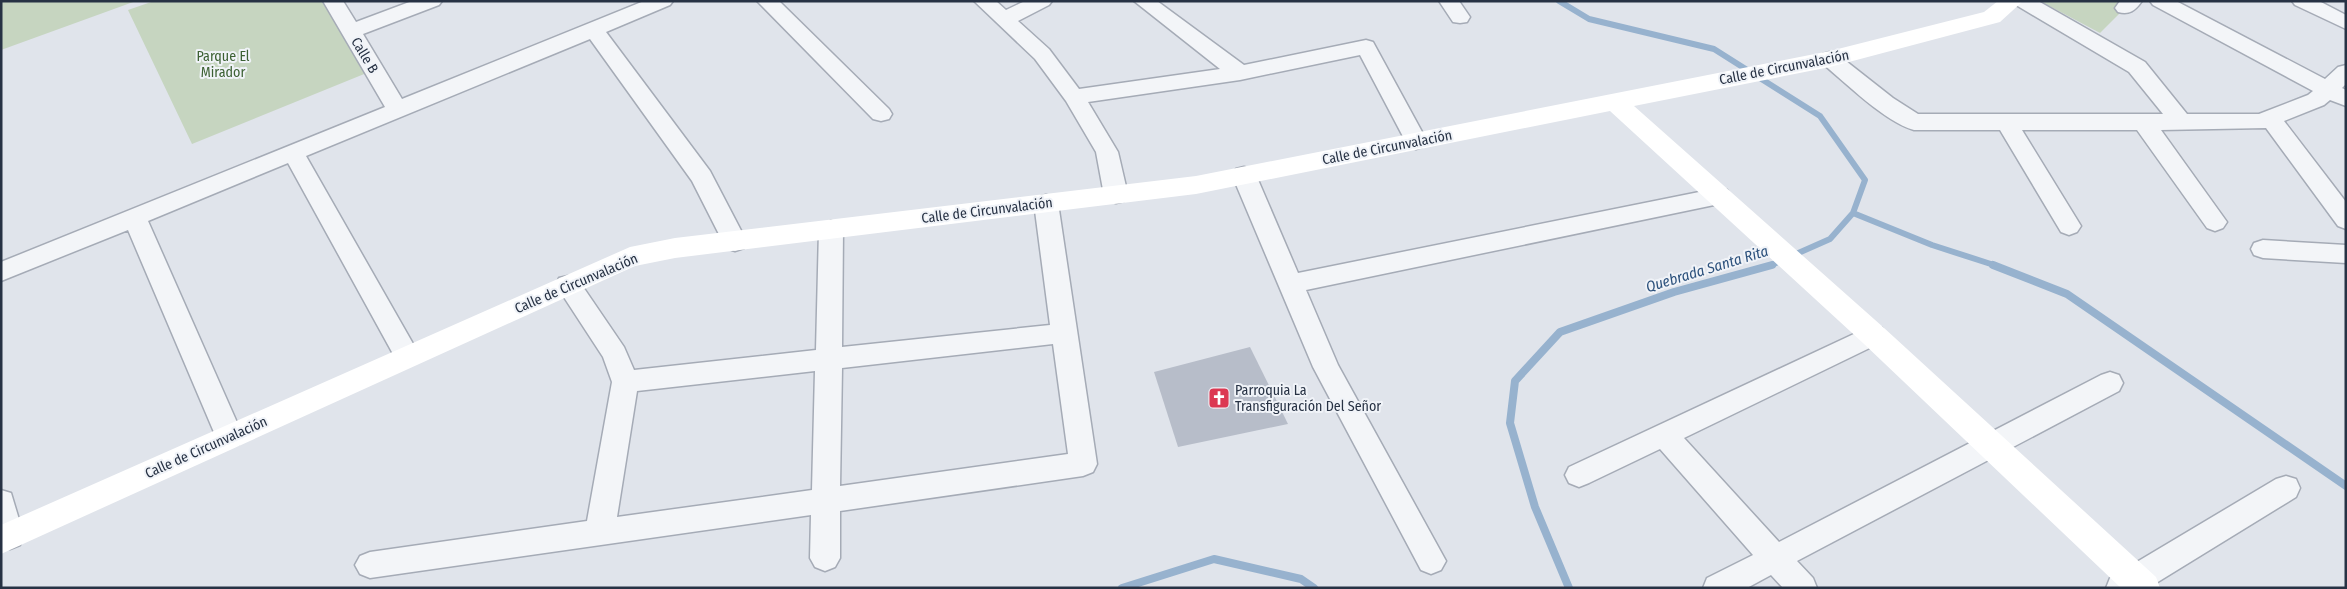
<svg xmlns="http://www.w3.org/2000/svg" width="2347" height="589" viewBox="0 0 2347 589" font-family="'Fira Sans Condensed',sans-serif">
	<rect width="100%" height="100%" fill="#e0e4eb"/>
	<path fill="#c6d5c0" d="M1 1H136L1 50Z
		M154 1H331L374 70 192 144 128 10Z
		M2040 1H2132L2100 33Z"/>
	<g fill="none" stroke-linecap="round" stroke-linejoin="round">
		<path stroke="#97b2ce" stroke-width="6" d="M1559 1 1589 19 1714 49 1820 116 1865 180 1853 213 1830 239 1769 266
			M1853 213 1932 245 1997 266"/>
		<path stroke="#97b2ce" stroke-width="8" d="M1993 265 2067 294 2346 486
			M1122 588 1214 559 1301 579 1314 588
			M1569 588 1535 507 1510 423 1515 381 1560 332 1674 292 1772 265"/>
	</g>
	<path fill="#b7bdc9" d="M1250 347 1288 424 1178 447 1154 372Z"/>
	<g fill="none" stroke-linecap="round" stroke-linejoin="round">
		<g stroke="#a5abb6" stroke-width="3">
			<path id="street" d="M323 1H343L356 22 412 1H442L439 5 363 34 402 99 644 1H673L670 5 606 32 710 171 747 242 744 248 735 251 726 248 692 181 590 39 306 156 416 349 420 356 416 363 407 366 398 363 288 163 148 221 243 436 239 444 229 447 219 444 128 230 1 281V262L385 107Z
				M757 1H779L889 109 892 114 889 119 881 121 873 119Z
				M974 1H996L1006 10 1025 1H1052L1049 5 1018 21 1049 49 1079 89 1220 69 1134 1H1157L1244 65 1366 40 1373 42 1427 141 1424 146 1416 149 1408 146 1360 55 1240 80 1088 102 1118 152 1128 195 1124 201 1116 203 1108 201 1104 195 1096 152 1066 101 1035 59Z
				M1439 1H1459L1470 17 1467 22 1460 23 1453 22Z
				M2013 1H2038L2145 62 2187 114H2259L2308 95 2313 91 2153 5 2150 1H2176L2325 79 2338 67 2346 65V84L2342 88 2346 90V106L2330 100 2324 105 2284 121 2346 202V229L2338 226 2266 128 2161 130 2227 222 2223 228 2215 231 2207 228 2137 130H2022L2081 226 2077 232 2069 235 2061 232 2000 130H1914C1885 122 1846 83 1823 64L1819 59 1823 54 1830 52 1837 54 1893 98 1918 114H2163L2129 72 2016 5Z
				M2120 1H2142C2135 11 2129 15 2118 12L2115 8Z
				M2292 1H2319L2346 15V29L2295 5Z
				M1244 167 1252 169 1256 175 1298 273 1719 188 1727 190 1731 196 1727 202 1719 204 1306 290 1338 365 1446 561 1441 570 1431 574 1421 570 1313 367 1232 175 1236 169Z
				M1046 195 1054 197 1058 203 1097 464 1093 472 1083 476 840 511V558L835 567 825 571 815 567 810 558 811 515 370 578 360 574 355 565 360 556 370 552 587 521 612 382 603 357 556 285 559 278 568 276 577 278 624 347 634 370 816 350 819 230 823 224 831 221 839 224 843 230 842 347 1050 325 1034 203 1038 197ZM1053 344 1068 454 840 486 842 368ZM815 371 812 490 617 517 637 391Z
				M2263 240 2346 245V263L2263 258 2254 255 2251 249 2254 243Z
				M1873 325 1882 328 1886 335 1882 342 1684 438 1779 542 2101 375 2110 372 2119 375 2123 383 2119 391 1797 561 1813 578 1817 588H1783L1771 575 1747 588H1703L1707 578 1753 555 1660 449 1589 483 1579 487 1569 483 1565 475 1569 467Z
				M2286 476 2296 479 2300 488 2296 497 2148 588H2106L2110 578 2276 479Z
				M1 490 11 493 24 536 20 545 10 549 1 546Z"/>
		</g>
		<use href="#street" fill="#f3f5f8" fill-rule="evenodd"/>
		<path fill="#fff" fill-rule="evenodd" d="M1998 1H2023L2000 22 1830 67 1634 106 1883 327 2156 577 2160 588H2121L1863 343 1610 111 1196 194 675 258 635 266 1 554V525L630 247 675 238 1196 176 1830 51 1984 12Z"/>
	</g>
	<defs>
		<g id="church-square" transform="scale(1.125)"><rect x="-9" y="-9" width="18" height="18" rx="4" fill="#dc3852" stroke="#f0f3f8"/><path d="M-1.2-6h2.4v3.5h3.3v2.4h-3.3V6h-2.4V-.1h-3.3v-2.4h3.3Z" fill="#fff"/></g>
	</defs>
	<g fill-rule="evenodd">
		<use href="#church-square" x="1219" y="398"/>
	</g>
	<g text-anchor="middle" stroke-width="4" stroke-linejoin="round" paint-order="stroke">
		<g font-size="14" fill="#273244" stroke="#f0f3f8">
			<text transform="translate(365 55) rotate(59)" y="5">Calle B</text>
			<text transform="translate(1784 67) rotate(-11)" y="5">Calle de Circunvalación</text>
			<text transform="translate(1387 147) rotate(-11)" y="5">Calle de Circunvalación</text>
			<text transform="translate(987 210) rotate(-7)" y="5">Calle de Circunvalación</text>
			<text transform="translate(576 283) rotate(-23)" y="5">Calle de Circunvalación</text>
			<text transform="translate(206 447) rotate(-24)" y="5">Calle de Circunvalación</text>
		</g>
		<g font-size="14" fill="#3c6133" stroke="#f0f3f8">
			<text x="223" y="61">Parque El<tspan x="223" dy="16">Mirador</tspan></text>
		</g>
		<g font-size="14" fill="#273244" stroke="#f0f3f8" text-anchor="start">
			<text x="1235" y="395">Parroquia La<tspan x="1235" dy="16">Transfiguración Del Señor</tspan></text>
		</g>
		<g font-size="15" font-style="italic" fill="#2c517c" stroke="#f0f3f8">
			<text transform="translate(1707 269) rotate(-17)" y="5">Quebrada Santa Rita</text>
		</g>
	</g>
	<rect width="2347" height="589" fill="none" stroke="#273244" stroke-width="5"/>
</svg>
